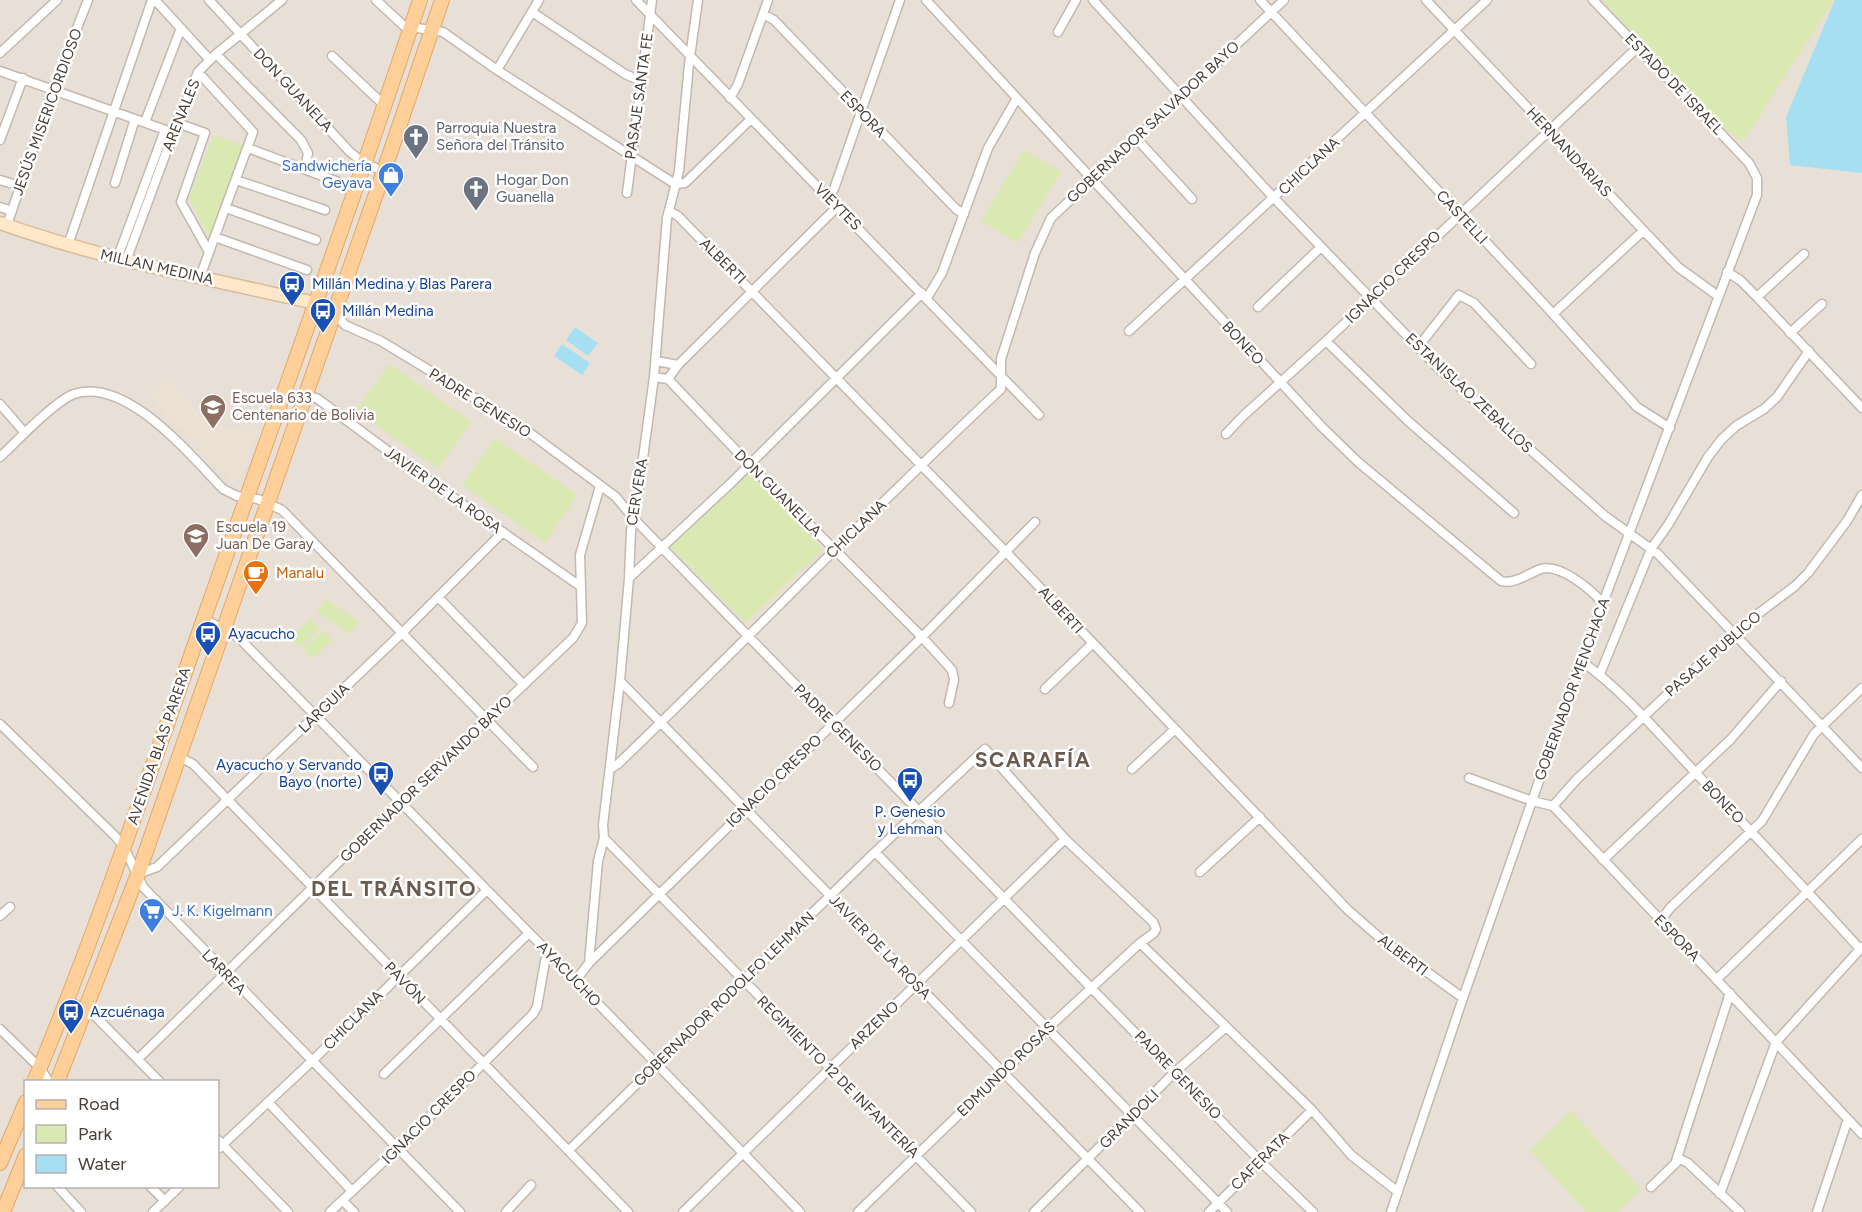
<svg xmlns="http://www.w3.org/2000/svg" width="1862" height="1212" viewBox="0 0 1862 1212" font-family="Figtree,sans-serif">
	<rect width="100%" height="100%" fill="#f4efe9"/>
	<path fill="#e8e0d7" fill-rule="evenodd" d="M0 0H1862V1212H0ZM26 1082H218V1186H26Z"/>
	<path fill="#ede1d3" d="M166 380 210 424 257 433 240 479 232 481 199 449 201 446 184 429 182 431 149 397 162 386Z"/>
	<path fill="#dae8b2" d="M1602 0H1834L1743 142 1722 128Z
		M213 135 244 145 209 238 189 198Z
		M1024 150 1061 172 1018 243 981 221Z
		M389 364 472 422 438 469 356 411Z
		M495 438 578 495 545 543 462 485Z
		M748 472 823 549 746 623 670 547Z
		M326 599 359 621 350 634 317 612Z
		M311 618 320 628 300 648 290 637Z
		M323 630 333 640 312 659 302 649Z
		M1572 1111 1641 1190 1617 1212H1586L1530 1150Z"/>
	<path fill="#a6dff1" d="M1835 0H1862V173L1790 165 1786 117Z
		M575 327 598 343 588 356 566 340Z
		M562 344 590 363 582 375 554 356Z"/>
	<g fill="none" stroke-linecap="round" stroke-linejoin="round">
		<g stroke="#c3b8af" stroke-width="11">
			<path id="street" d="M155 0 210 60
				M209 0 350 152 365 164 384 171
				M376 0 404 26 443 32 497 70 675 184 685 183 750 120
				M636 0 1039 415
				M926 0 1322 427 1358 462 1501 581C1514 585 1529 573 1541 569 1560 563 1591 590 1602 602
				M1093 0 1274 198 1437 367 1605 516 1658 554 1862 768
				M1260 0 1543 303 1637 407 1670 428
				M1426 0 1678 267 1718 296
				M532 12 625 74 641 81
				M763 14 774 20 956 209 964 214
				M1058 32 1076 0
				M0 53 57 0
				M216 54 301 140 308 153 305 169
				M332 56 385 106
				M497 70 539 0
				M0 71 174 133
				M198 72 253 132 200 277
				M730 98 738 84 768 0
				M145 122 181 28
				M177 123 205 133 181 202 209 252
				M1136 138 1192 199
				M0 140 23 78
				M248 148 341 183
				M0 180 20 186
				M236 180 325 210
				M115 183 135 119
				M627 193 652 0
				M829 197 834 189 900 0
				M0 207 12 211
				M226 208 316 240
				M669 211 678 216 1006 552 1348 910 1380 938 1463 998
				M7 225 53 89 88 0
				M215 237 307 270
				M68 245 152 0
				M117 259 165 130
				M126 261 177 123 198 72 216 54 282 0
				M1727 272 1740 280 1757 297 1862 408
				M1757 297 1804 254
				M927 298 942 273 988 148 1017 98
				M1258 307 1321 247
				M334 313 345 325 381 341 519 425 616 497 633 518 1261 1162 1313 1212
				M1553 314 1643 231
				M1129 331 1487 0
				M1790 333 1822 304
				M1326 341 1408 421 1514 513
				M1418 347 1459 295 1474 303 1531 364
				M656 361 678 365
				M654 377 668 379 749 464 922 637 952 670 954 680 949 703
				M668 379 678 365 838 206
				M305 394 318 399 408 466 580 586
				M0 404 25 433
				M1226 434 1243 416 1326 341 1638 47
				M0 457C16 442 55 401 74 394 126 376 191 456 223 489L237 496 258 499 282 510 533 767
				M629 578 731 483 922 293
				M438 597 524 685
				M204 619 238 637 549 953 800 1212
				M1581 661C1624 691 1659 734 1695 772 1750 831 1806 889 1860 949
				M1600 674 1651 549 1668 525 1708 457 1721 440 1736 426 1764 409 1777 397 1809 351
				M620 681 1140 1212
				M1045 689 1093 643
				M0 724 115 836 124 847 143 887 460 1212
				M179 757 193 764 628 1212
				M610 769 618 764C747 640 870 511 1001 389V359L1035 253 1051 218 1284 0
				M1132 769 1175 729
				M1469 778 1532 801 1553 806 1862 1134
				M1553 806 1577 779 1734 632 1795 586 1808 573 1847 521 1862 495
				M604 838 971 1212
				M875 852 1227 1212
				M1603 860 1731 739 1781 681
				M1200 872 1260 817
				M138 874 157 867 403 632 503 532
				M0 916 10 907
				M1660 921 1671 907 1762 821 1814 734 1862 688
				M1140 943 1312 1110 1351 1155 1398 1192
				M589 963 922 637 1035 522
				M1717 979 1862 839
				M576 980 589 963 598 861 604 838 603 825 620 681 629 578 631 531 638 495 654 377 667 218 679 171 689 64 698 0
				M67 1000 93 1014 160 1082
				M0 1029 40 1068 49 1082
				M138 1059 400 802 573 638 582 623 580 555 600 486
				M384 1074 529 933
				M268 1102 352 1191
				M218 1140 288 1212
				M218 1149 312 1061 487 890
				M569 1150 875 852 985 749 1065 839 1153 922 1156 929 1154 933 1140 943 1047 1029 858 1212
				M1676 1161 1730 993
				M57 1186 81 1212
				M150 1186 165 1201
				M1651 1187 1680 1159 1688 1163 1740 1212
				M1720 1194 1776 1042 1862 947
				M343 1201 354 1212
				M153 1212 180 1186
				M330 1212 398 1148 533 1014 537 1007 545 961 549 953
				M506 1212 531 1185
				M683 1212 1065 839
				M1034 1212 1175 1072 1226 1027
				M1209 1212 1312 1110
				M1391 1212 1463 998 1581 661 1757 195V178L1749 163 1593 0
				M1817 1212 1848 1119"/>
		</g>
		<g stroke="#d7bd9b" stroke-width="15">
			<path id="secondary" d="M0 223C101 259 206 278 311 302L334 313"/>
		</g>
		<g stroke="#e4a868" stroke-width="16">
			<path id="primary" d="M34 1082C97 931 149 775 203 621 276 414 351 208 420 0
				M57 1082 138 874 384 171 442 0
				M0 1163 26 1102
				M3 1212 26 1155"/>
		</g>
		<use href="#street" stroke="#fff" stroke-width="8"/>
		<use href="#secondary" stroke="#fee8c9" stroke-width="12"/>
		<use href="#primary" stroke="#fecf99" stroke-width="14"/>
	</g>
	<defs>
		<g id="church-pin" transform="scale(1.35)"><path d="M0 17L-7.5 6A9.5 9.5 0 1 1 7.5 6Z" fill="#6b7280" stroke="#fff"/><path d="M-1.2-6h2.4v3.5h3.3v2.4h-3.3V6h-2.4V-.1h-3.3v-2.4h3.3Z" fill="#fff"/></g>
		<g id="shop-pin" transform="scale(1.35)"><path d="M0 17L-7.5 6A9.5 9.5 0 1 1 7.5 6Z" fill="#3f7fe0" stroke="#fff"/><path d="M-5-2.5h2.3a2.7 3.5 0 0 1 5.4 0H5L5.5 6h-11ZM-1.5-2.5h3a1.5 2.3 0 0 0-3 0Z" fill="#fff"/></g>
		<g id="bus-pin" transform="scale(1.35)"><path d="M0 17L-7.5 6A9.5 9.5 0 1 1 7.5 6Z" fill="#1a4fb4" stroke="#fff"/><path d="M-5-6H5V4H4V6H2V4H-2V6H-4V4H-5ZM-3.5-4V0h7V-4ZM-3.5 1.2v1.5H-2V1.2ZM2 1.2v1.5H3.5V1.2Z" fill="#fff"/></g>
		<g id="school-pin" transform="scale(1.35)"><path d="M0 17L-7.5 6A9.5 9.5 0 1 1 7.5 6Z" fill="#8d6e63" stroke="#fff"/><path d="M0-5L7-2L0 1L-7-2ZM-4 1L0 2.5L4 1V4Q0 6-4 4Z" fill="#fff"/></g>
		<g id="cafe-pin" transform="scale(1.35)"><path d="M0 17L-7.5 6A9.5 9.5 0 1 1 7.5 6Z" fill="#e8710a" stroke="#fff"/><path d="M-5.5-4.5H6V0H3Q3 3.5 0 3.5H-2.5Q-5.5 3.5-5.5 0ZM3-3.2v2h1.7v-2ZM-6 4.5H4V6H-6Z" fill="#fff"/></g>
		<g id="supermarket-pin" transform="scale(1.35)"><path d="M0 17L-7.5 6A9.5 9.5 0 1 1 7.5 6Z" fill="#3f7fe0" stroke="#fff"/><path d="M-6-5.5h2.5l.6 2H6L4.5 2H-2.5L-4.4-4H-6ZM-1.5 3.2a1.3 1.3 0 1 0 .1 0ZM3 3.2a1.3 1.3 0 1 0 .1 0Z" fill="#fff"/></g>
	</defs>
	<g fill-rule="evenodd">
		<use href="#church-pin" x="416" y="137"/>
		<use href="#shop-pin" x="391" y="175"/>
		<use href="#church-pin" x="476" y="189"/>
		<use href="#bus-pin" x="292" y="284"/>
		<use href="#bus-pin" x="323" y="311"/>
		<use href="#school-pin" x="213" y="407"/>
		<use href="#school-pin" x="196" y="536"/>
		<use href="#cafe-pin" x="256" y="573"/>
		<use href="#bus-pin" x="208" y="634"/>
		<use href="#bus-pin" x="381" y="774"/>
		<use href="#bus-pin" x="910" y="780"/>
		<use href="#supermarket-pin" x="152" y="911"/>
		<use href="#bus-pin" x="71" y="1012"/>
	</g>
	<g text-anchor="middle" stroke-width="5" stroke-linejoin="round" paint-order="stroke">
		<g font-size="15" fill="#483f37" stroke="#fff">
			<text transform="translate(1674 84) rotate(46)" y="5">ESTADO DE ISRAEL</text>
			<text transform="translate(293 90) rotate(47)" y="5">DON GUANELA</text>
			<text transform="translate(639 96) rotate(-82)" y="5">PASAJE SANTA FE</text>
			<text transform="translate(47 112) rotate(-70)" y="5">JESÚS MISERICORDIOSO</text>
			<text transform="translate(863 114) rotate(46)" y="5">ESPORA</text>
			<text transform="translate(181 115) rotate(-68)" y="5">ARENALES</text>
			<text transform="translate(1153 122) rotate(-43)" y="5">GOBERNADOR SALVADOR BAYO</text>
			<text transform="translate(1569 152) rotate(47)" y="5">HERNANDARIAS</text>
			<text transform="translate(1309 166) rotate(-43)" y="5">CHICLANA</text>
			<text transform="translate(838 207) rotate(45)" y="5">VIEYTES</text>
			<text transform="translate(1462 217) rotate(47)" y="5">CASTELLI</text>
			<text transform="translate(723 261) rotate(45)" y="5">ALBERTI</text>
			<text transform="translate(157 267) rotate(13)" y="5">MILLAN MEDINA</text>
			<text transform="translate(1393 277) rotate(-44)" y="5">IGNACIO CRESPO</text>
			<text transform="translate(1243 343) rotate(47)" y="5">BONEO</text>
			<text transform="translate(1469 393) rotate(43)" y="5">ESTANISLAO ZEBALLOS</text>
			<text transform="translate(480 403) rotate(32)" y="5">PADRE GENESIO</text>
			<text transform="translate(443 490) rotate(35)" y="5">JAVIER DE LA ROSA</text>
			<text transform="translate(637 492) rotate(-81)" y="5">CERVERA</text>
			<text transform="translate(778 493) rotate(45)" y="5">DON GUANELLA</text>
			<text transform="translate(856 529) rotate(-44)" y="5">CHICLANA</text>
			<text transform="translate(1061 610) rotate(47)" y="5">ALBERTI</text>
			<text transform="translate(1713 654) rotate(-41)" y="5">PASAJE PUBLICO</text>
			<text transform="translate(1572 689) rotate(-70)" y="5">GOBERNADOR MENCHACA</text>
			<text transform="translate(324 708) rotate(-44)" y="5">LARGUIA</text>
			<text transform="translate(838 728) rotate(45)" y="5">PADRE GENESIO</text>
			<text transform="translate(159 746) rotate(-71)" y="5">AVENIDA BLAS PARERA</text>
			<text transform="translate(426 779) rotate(-44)" y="5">GOBERNADOR SERVANDO BAYO</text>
			<text transform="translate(774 781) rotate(-44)" y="5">IGNACIO CRESPO</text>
			<text transform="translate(1723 802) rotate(46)" y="5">BONEO</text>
			<text transform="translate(1677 938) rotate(46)" y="5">ESPORA</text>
			<text transform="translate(880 947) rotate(46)" y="5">JAVIER DE LA ROSA</text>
			<text transform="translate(1403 955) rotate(37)" y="5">ALBERTI</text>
			<text transform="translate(224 972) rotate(46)" y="5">LARREA</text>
			<text transform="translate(569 974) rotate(46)" y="5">AYACUCHO</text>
			<text transform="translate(405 983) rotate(46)" y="5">PAVÓN</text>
			<text transform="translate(724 999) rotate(-44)" y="5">GOBERNADOR RODOLFO LEHMAN</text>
			<text transform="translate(353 1020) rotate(-45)" y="5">CHICLANA</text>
			<text transform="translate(874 1025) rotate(-44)" y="5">ARZENO</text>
			<text transform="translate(1006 1069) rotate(-44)" y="5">EDMUNDO ROSAS</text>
			<text transform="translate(1178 1075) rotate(46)" y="5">PADRE GENESIO</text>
			<text transform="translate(838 1077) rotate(45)" y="5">REGIMIENTO 12 DE INFANTERÍA</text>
			<text transform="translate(429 1117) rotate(-45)" y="5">IGNACIO CRESPO</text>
			<text transform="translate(1129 1119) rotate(-45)" y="5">GRANDOLI</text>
			<text transform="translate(1260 1161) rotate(-45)" y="5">CAFERATA</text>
		</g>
		<g font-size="15" fill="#5b616d" stroke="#fff" text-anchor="start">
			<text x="436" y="133">Parroquia Nuestra<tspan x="436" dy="17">Señora del Tránsito</tspan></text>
			<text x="496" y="185">Hogar Don<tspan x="496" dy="17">Guanella</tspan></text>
		</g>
		<g font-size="15" fill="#366cbe" stroke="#fff" text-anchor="end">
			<text x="372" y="171">Sandwichería<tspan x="372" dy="17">Geyava</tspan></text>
			<text x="172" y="916" text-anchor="start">J. K. Kigelmann</text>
		</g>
		<g font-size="15" fill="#164399" stroke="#fff" text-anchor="start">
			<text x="312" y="289">Millán Medina y Blas Parera</text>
			<text x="342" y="316">Millán Medina</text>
			<text x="228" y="639">Ayacucho</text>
			<text x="362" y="770" text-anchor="end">Ayacucho y Servando<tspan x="362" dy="17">Bayo (norte)</tspan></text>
			<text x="910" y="817" text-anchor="middle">P. Genesio<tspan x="910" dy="17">y Lehman</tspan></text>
			<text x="90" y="1017">Azcuénaga</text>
		</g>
		<g font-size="15" fill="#785e54" stroke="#fff" text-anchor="start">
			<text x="232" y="403">Escuela 633<tspan x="232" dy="17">Centenario de Bolivia</tspan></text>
			<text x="216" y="532">Escuela 19<tspan x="216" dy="17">Juan De Garay</tspan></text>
		</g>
		<g font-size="15" fill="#c56008" stroke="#fff" text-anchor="start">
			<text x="276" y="578">Manalu</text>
		</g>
		<g font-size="21" font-weight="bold" letter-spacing="1.5" fill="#6b5b4e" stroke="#fff">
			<text x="1033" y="767">SCARAFÍA</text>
			<text x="394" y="896">DEL TRÁNSITO</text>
		</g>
	</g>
	<rect x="24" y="1080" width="195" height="108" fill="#ffffff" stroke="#b6b2af" stroke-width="1.5"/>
	<rect x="36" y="1100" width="30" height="9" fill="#fecf99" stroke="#b6b2af" stroke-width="1.5"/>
	<text x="78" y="1110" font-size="18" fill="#483f37">Road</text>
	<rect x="36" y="1125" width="30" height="18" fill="#dae8b2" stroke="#b6b2af" stroke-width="1.5"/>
	<text x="78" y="1140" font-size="18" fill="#483f37">Park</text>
	<rect x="36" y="1155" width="30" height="18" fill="#a6dff1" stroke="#b6b2af" stroke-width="1.5"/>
	<text x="78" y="1170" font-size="18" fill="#483f37">Water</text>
</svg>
